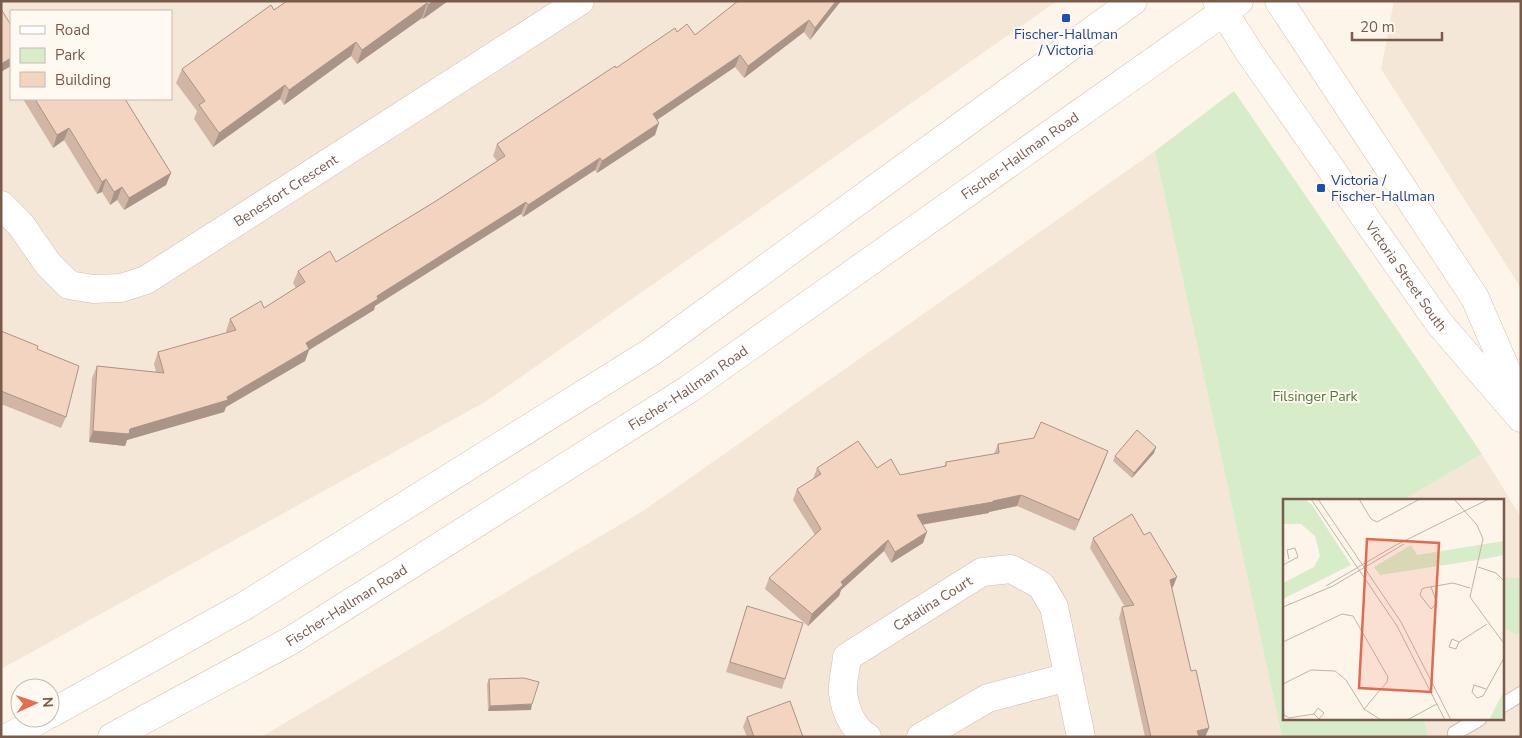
<svg xmlns="http://www.w3.org/2000/svg" width="1522" height="738" viewBox="0 0 1522 738" font-family="'Nunito Sans',sans-serif">
	<rect width="100%" height="100%" fill="#fdf5ea"/>
	<path fill="#f5e7d8" fill-rule="evenodd" d="M1 1H1057L485 402 1 669ZM11 11H171V99H11Z
		M1394 1H1521V288L1381 69Z
		M1155 151 1282 737H261L643 511Z
		M1482 454 1521 517V737H1428L1424 719H1503V500H1403Z"/>
	<path fill="#d7ecc8" d="M1234 91 1482 454 1403 500H1284V719H1424L1428 737H1282L1155 151Z
		M1503 577 1518 578 1521 579V633L1516 634 1506 629 1503 620Z"/>
	<g fill="none" stroke-linecap="round" stroke-linejoin="round">
		<g stroke="#d0bdaf" stroke-width="16">
			<path id="service" d="M1503 705 1521 694
				M1455 733 1479 719"/>
		</g>
		<g stroke="#d0bdaf" stroke-width="29">
			<g id="minor">
				<path id="s1" d="M1 205 21 225 48 264 69 285 93 289 121 288 146 280 580 1"/>
				<path id="s2" d="M867 737C852 728 845 709 843 693 842 682 846 668 847 657L982 572 1011 569 1041 585 1054 607 1081 737"/>
				<path d="M921 737 988 698 1068 677"/>
			</g>
		</g>
		<g stroke="#d6bfaf" stroke-width="29">
			<g id="secondary">
				<path id="s3" d="M1217 1 1249 52 1439 323 1521 418"/>
				<path d="M1279 1 1475 298 1521 404"/>
				<path d="M50 714 246 605 651 352 1133 1"/>
				<path d="M9 737 42 718"/>
				<path id="s4" d="M112 737 290 641 689 389 1239 1"/>
			</g>
		</g>
		<use href="#service" stroke="#fff" stroke-width="14"/>
		<use href="#minor" stroke="#fff" stroke-width="28"/>
		<use href="#secondary" stroke="#fff" stroke-width="28"/>
	</g>
	<path fill="#d1b6a6" d="M287 1H448L423 19 422 18 357 64 351 56 284 105 280 99 213 147 194 119 197 111 176 83 182 69 274 10Z
		M738 1H841L810 40 804 32 744 78 735 67 657 120 655 135 597 173 595 170 523 217 521 214 375 306 374 310 309 350 305 361 226 407 224 412 127 440 125 446 89 442 92 378 97 366 156 372 154 364 158 352 227 333 226 331 230 319 264 308 296 288 293 283 298 271 336 262 436 201 497 161 493 156 497 144 616 68 677 32 695 35Z
		M23 99H125L171 173 166 185 124 210 117 200 110 205 102 192 97 194 64 140 53 148Z
		M1 331 37 349 66 417 61 428 1 404Z
		M998 444 1108 451 1075 531 1017 506 989 512V513L922 525 923 543 891 563 884 551 841 590 839 596 808 626 765 589 769 578 815 535 793 500 797 489 813 479 817 468H877L900 475 944 467 946 462 994 454Z
		M1156 447 1154 453 1132 478 1113 461 1115 456Z
		M1093 538 1173 587 1171 588 1191 671 1209 728 1205 737H1145L1119 618 1122 607H1125L1090 548Z
		M747 606 785 679 782 689 726 672Z
		M489 679 531 710 488 711 487 684Z
		M747 717 803 737H747L743 727Z"/>
	<path fill="#aa9487" d="M433 1H448L423 19 428 5Z
		M836 1H841L810 40 815 28Z
		M427 3 422 18 357 64 362 50Z
		M809 20 804 32 744 78 748 66Z
		M356 42 351 56 284 105 289 90Z
		M740 55 735 67 648 126 653 114Z
		M11 58V66L1 72V64Z
		M285 85 280 99 213 147 219 133Z
		M659 123 655 135 597 173 602 161Z
		M69 128 64 140 53 148 57 135Z
		M600 158 595 170 523 217 528 205Z
		M171 173 166 185 124 210 129 198Z
		M106 179 102 192 97 194 102 182Z
		M122 187 117 200 110 205 114 192Z
		M526 202 521 214 375 306 374 310 309 350 305 361 226 407 224 412 127 440 125 446 89 442 93 431 130 429 227 397 306 343 377 296Z
		M1156 447 1154 453 1132 478 1134 473Z
		M1108 451 1104 462 1075 531 1079 520Z
		M1021 495 1017 506 989 512V513L913 526 917 515Z
		M927 532 923 543 891 563 895 552Z
		M888 540 884 551 841 590 839 596 808 626 812 614 841 582Z
		M1177 577 1173 587 1166 590 1170 580Z
		M532 704 531 710 488 711 490 706Z
		M1209 728 1205 737H1195L1197 731Z"/>
	<path fill="#f3d4c1" stroke="#aa9487" d="M287 1H433L428 5 427 3 362 50 356 42 289 90 285 85 219 133 199 105 205 101 182 69 271 5 274 10Z
		M738 1H836L815 28 809 20 748 66 740 55 653 114 659 123 602 161 600 158 528 205 526 202 377 296 378 299 306 343 309 349 227 397 228 400 130 429 129 434 93 431 97 366 164 373 158 352 236 330 230 319 261 301 264 308 305 282 298 271 330 251 336 262 436 201 505 156 497 144 615 66 616 68 675 28 677 32 687 24 695 35Z
		M1 9 11 25V58L1 64Z
		M35 99H125L171 173 129 198 122 187 114 192 106 179 102 182 69 128 57 135Z
		M1 331 38 346 37 349 79 366 66 417 1 391Z
		M1041 422 1108 451 1079 520 1021 495 993 501V502L917 515 927 532 895 552 888 540 841 582 843 585 812 614 769 578 821 529 797 489 821 474 817 468 858 441 877 468 891 459 900 475 946 466V462L999 453 998 444 1034 438Z
		M1137 430 1156 447 1134 473 1115 456Z
		M1132 514 1144 535 1150 532 1177 577 1170 580 1191 671 1196 670 1209 728 1197 731 1199 737H1151L1122 607 1134 605 1093 538Z
		M747 606 803 623 785 679 730 662Z
		M524 678 539 682 532 704 490 706 489 679Z
		M790 701 803 737H754L747 717Z"/>
	<g fill="#1a4fb4" stroke="#fff9f1" stroke-width="2">
		<rect x="1061" y="13" width="10" height="10" rx="2.5"/>
		<rect x="1316" y="183" width="10" height="10" rx="2.5"/>
	</g>
	<g text-anchor="middle" stroke-width="4" stroke-linejoin="round" paint-order="stroke">
		<g font-size="14" fill="#164399" stroke="#fff9f1">
			<text x="1066" y="39">Fischer-Hallman<tspan x="1066" dy="16">/ Victoria</tspan></text>
			<text x="1331" y="185" text-anchor="start">Victoria /<tspan x="1331" dy="16">Fischer-Hallman</tspan></text>
		</g>
		<g font-size="14" fill="#795b4c" stroke="#fff9f1">
			<text dy="5" stroke="none"><textPath href="#s4" startOffset="1079">Fischer-Hallman Road</textPath></text>
			<text dy="5" stroke="none"><textPath href="#s1" startOffset="350">Benesfort Crescent</textPath></text>
			<text dy="5" stroke="none"><textPath href="#s3" startOffset="334">Victoria Street South</textPath></text>
			<text dy="5" stroke="none"><textPath href="#s4" startOffset="674">Fischer-Hallman Road</textPath></text>
			<text dy="5" stroke="none"><textPath href="#s2" startOffset="189">Catalina Court</textPath></text>
			<text dy="5" stroke="none"><textPath href="#s4" startOffset="269">Fischer-Hallman Road</textPath></text>
		</g>
		<g font-size="14" fill="#537941" stroke="#fff9f1">
			<text x="1315" y="401">Filsinger Park</text>
		</g>
	</g>
	<g transform="translate(1283 499)">
		<rect width="221" height="221" fill="#fdf5ea"/>
		<path d="M0 0H22L29 6 68 66 0 100V84L31 68 37 57 32 37 18 25H0ZM221 42V56L201 60 97 76 91 68 128 46 134 56ZM221 193V221H206L215 203Z" fill="#d7ecc8"/>
		<path fill="none" stroke="#c4b2a6" stroke-width="1" d="M28 0 114 127 162 221M35 0 118 123 168 221M76 0 88 20 94 23 137 0M171 0 194 26 200 40 187 98 222 146M0 66 15 58 12 49 4 51 6 60M195 68 213 74 222 83M43 87 113 46 206 0M148 88 154 104 148 110 137 96 139 90 141 89 170 84 187 89M0 108 50 87 121 45M0 143 59 115 70 117 105 178 104 183 81 210M176 143 169 140 166 148 173 150 176 143 204 125M0 185 28 171 52 172 63 181 81 210 98 221M203 190 191 186 189 193 194 199 200 197 222 157M0 204 1 216 6 219 31 215 35 209 41 214 36 220 31 215M124 221 154 205"/>
		<path fill="#e26b4f" fill-opacity="0.15" stroke="#e26b4f" stroke-width="2.5" d="M84 40 156 44 148 193 76 189Z"/>
		<rect width="221" height="221" fill="none" stroke="#795b4c" stroke-width="2.5"/>
	</g>
	<rect width="1522" height="738" fill="none" stroke="#795b4c" stroke-width="5"/>
	<rect x="10" y="10" width="162" height="90" fill="#fff9f1" stroke="#c9baaf"/>
	<rect x="20" y="26" width="25" height="8" fill="#ffffff" stroke="#c9baaf"/>
	<text x="55" y="35" font-size="15" fill="#795b4c">Road</text>
	<rect x="20" y="48" width="25" height="15" fill="#d7ecc8" stroke="#c9baaf"/>
	<text x="55" y="60" font-size="15" fill="#795b4c">Park</text>
	<rect x="20" y="72" width="25" height="15" fill="#f3d4c1" stroke="#c9baaf"/>
	<text x="55" y="85" font-size="15" fill="#795b4c">Building</text>
	<g transform="translate(35 703) rotate(87)"><circle r="24" fill="#fff9f1" stroke="#c9baaf"/>
	<path d="M0-4L9 19L0 12L-9 19Z" fill="#e86c4f"/>
	<text y="-8" font-size="14" font-weight="bold" text-anchor="middle" fill="#795b4c">N</text>
	</g>
	<path d="M1352 32v8h90v-8" fill="none" stroke="#795b4c" stroke-width="2.5"/>
	<text x="1360" y="32" font-size="15" fill="#795b4c" stroke="#fff9f1" stroke-width="4" paint-order="stroke">20 m</text>
</svg>
